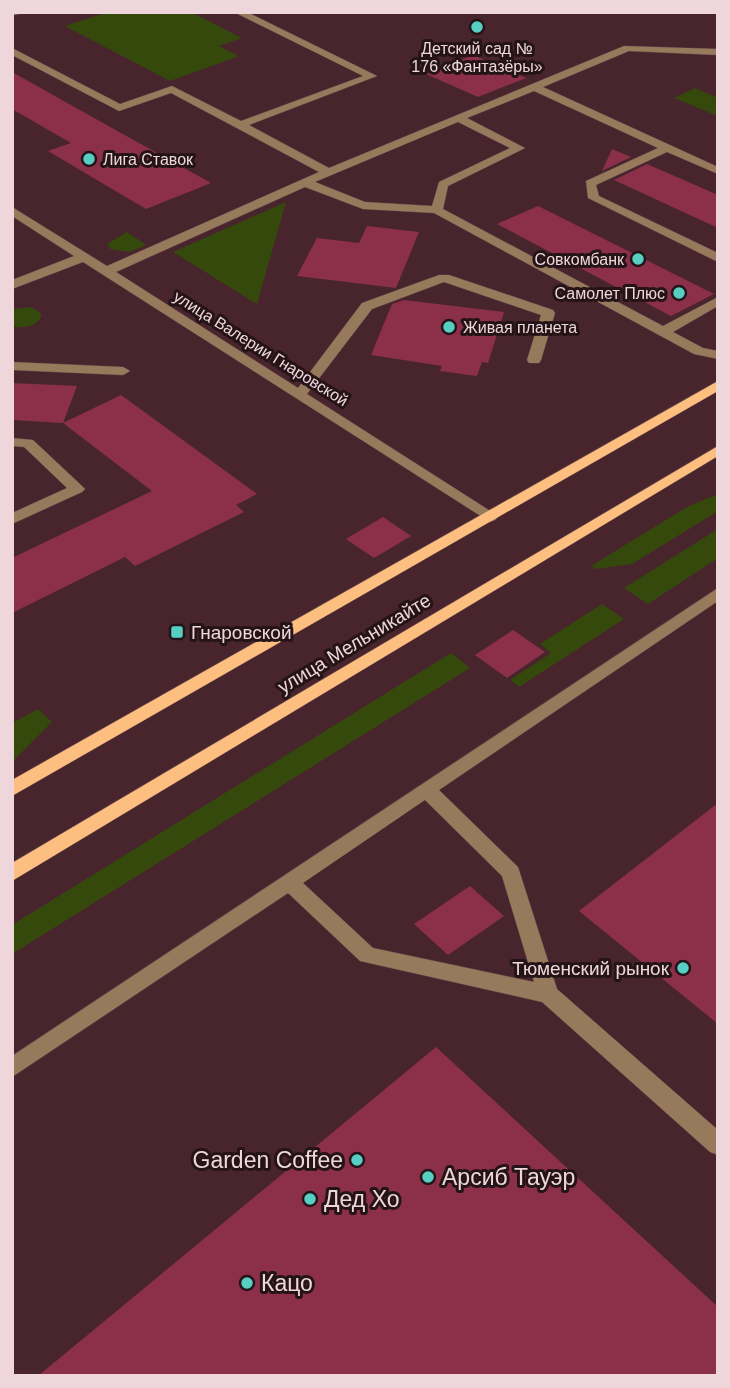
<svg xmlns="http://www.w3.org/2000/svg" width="730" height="1388" viewBox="0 0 730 1388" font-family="Arial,sans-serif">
	<rect width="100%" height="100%" fill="#48252d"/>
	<path fill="#35490c" d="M108 12H191L242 38 219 46 239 56 170 81 65 26Z
		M695 88 718 98V116L674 98Z
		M286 202 257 304 173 252Z
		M127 232 146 245 130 252 110 249 107 244Z
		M31 307 42 314C38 327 24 329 12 326V309Z
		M718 494V511L632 564 596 569 591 566 687 507Z
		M718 529V558L648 604 624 588Z
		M602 604 624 619 519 687 510 680 551 653 540 644Z
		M451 653 470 668 12 954V925Z
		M38 709 52 722 12 762V723Z"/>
	<path fill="#8c304a" d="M473 55 526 78 478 97 426 74Z
		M12 72 112 128 211 183 146 209 48 151 71 143 12 109Z
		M612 149 631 157 602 171Z
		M647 164 718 195V228L614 180Z
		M538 206 714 294 671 316 497 224Z
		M367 226 419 232 396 288 297 276 317 238 359 243Z
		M404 300 504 312 488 363 482 362 477 376 440 371 442 366 371 355 392 304Z
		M12 383 77 386 63 423 12 420Z
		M121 395 257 494 236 505 244 512 135 566 125 557 12 613V558L152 491 63 423Z
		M383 517 411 536 374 558 346 539Z
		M513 630 545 652 507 678 475 655Z
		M718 803V1024L579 911Z
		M470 886 504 916 448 955 414 924Z
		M436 1047 718 1307V1376H38Z"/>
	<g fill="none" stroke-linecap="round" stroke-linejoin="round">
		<g stroke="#634149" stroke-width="1">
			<path id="minor" d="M12 12H29L14 15Z
				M234 12H247L377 76 249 125 329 168 624 46 718 49V55L629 51 543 87 718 167V174L667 152 596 185 599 196 718 253V262L588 198 586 181 658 148 534 91 467 118 525 148 448 186 443 209 663 326 718 297V306L673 332 703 348 718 351V359L694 354 434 213 363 209 305 187 116 272 298 388 362 303 439 275H449L553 310 555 313 541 360 539 363H529L527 360 541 315 444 282 372 309 307 394 495 514 498 517 495 520 490 522 83 262 12 289V280L74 256 12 216V207L107 266 319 172 171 93 119 111 12 55V48L120 104 172 86 241 121 363 76ZM458 122 510 148 439 182 432 206 365 202 315 182Z
				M12 362 123 367 130 371 123 375 12 370Z
				M12 438 33 440 82 486 85 489 82 492 12 524V513L67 488 24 447 12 446Z
				M718 588V601L439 790 518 867 557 989 718 1130V1155L710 1152 542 1002 360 961 288 893 12 1077V1056ZM425 800 502 876 534 982 373 948 303 883Z"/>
		</g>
		<g stroke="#634149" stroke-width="1">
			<path id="major" d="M718 381V391L12 796V780Z
				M718 446V456L12 881V863Z"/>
		</g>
		<use href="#minor" fill="#97795b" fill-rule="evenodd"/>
		<use href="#major" fill="#fdbf80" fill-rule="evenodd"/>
	</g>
	<g fill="#57cec2" stroke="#241417" stroke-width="2.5">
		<circle cx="477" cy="27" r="7"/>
		<circle cx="89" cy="159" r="7"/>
		<circle cx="638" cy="259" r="7"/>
		<circle cx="679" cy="293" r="7"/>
		<circle cx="449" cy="327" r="7"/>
		<rect x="170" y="625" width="14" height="14" rx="3.5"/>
		<circle cx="683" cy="968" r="7"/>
		<circle cx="357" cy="1160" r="7"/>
		<circle cx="428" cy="1177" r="7"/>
		<circle cx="310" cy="1199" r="7"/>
		<circle cx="247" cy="1283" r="7"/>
	</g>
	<g text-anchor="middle" stroke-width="6" stroke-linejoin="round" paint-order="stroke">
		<g font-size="16" fill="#eed6da" stroke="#241417" text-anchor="start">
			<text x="477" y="54" text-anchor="middle">Детский сад №<tspan x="477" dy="18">176 «Фантазёры»</tspan></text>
			<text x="103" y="165">Лига Ставок</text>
			<text x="624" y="265" text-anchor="end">Совкомбанк</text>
			<text x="665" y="299" text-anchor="end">Самолет Плюс</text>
			<text x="463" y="333">Живая планета</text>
		</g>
		<g font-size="16" fill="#eed6da" stroke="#241417">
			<text transform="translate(261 348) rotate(32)" y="6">улица Валерии Гнаровской</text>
		</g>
		<g font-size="19" fill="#eed6da" stroke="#241417" text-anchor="start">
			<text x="191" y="639">Гнаровской</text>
			<text x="669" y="975" text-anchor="end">Тюменский рынок</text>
		</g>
		<g font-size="19" fill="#eed6da" stroke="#241417">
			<text transform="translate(354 643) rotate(-31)" y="7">улица Мельникайте</text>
		</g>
		<g font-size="23" fill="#eed6da" stroke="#241417" text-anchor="start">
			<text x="343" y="1168" text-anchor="end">Garden Coffee</text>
			<text x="442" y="1185">Арсиб Тауэр</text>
			<text x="324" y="1207">Дед Хо</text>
			<text x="261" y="1291">Кацо</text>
		</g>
	</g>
	<rect width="730" height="1388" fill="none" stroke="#eed6da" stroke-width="28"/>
</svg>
